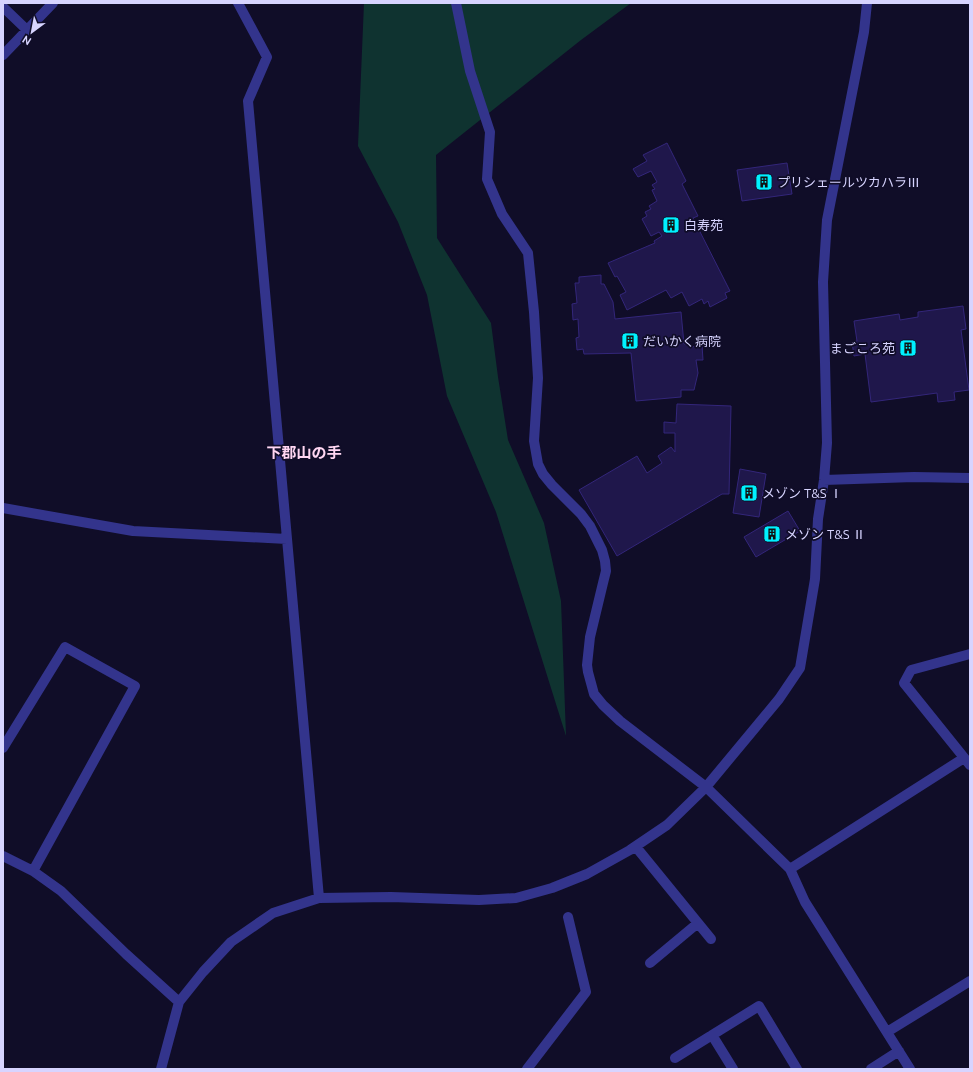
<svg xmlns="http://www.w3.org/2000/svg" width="973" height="1072" viewBox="0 0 973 1072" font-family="Ubuntu,'Noto Sans JP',sans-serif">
	<rect width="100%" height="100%" fill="#100d28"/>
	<path fill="#0f3330" d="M364 3H631L581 40 436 155 437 238 491 323 498 377 508 440 544 523 561 601 566 736 496 512 447 396 427 295 398 222 358 146Z"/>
	<path fill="#1f174b" stroke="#33267a" d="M667 143 686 181 682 184 698 216 693 218 730 291 725 293 727 298 710 307 708 301 704 304 702 299 689 306 682 292 671 298 666 290 627 310 620 295 626 292 617 276 615 277 608 263 655 243 654 241 662 236 659 232 651 236 642 219 647 216 645 212 651 209 649 206 657 201 652 190 655 189 652 185 657 182 651 171 638 177 633 169 647 161 643 155Z
		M787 163 792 194 742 201 737 170Z
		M601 275V284H604L613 302 615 319 681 312 684 344H691L692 347 702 345 703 360H696L698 373 694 390H681V397L636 401 631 353 584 354 583 349 577 350 576 338 579 337 578 319 573 320 572 304 577 303 575 283H579V277Z
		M963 306 966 329 961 330 969 390 954 392 955 400 938 402 937 393 871 402 865 354 854 356 852 342 857 341 854 321 899 314 900 320 918 317V312Z
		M677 404 731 406 729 494H722L617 556 579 490 637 456 647 473 662 463 658 456 671 447 675 452V433H664V422L676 423Z
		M740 469 766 474 759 517 733 513Z
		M788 511 800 531 756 557 744 537Z"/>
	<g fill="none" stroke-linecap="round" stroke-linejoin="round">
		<path stroke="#33348c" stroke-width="10" d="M238 3 267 57 248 101 319 898
			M456 3 470 71 490 132 487 179 502 214 528 253 534 312 538 378 534 441 538 464 543 474 552 485 581 514 590 526 602 550 605 561 606 571 603 583 590 637 587 665 588 672 594 694 603 705 620 721 706 787 790 869 805 902 910 1069
			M3 7 27 30
			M3 55 53 3
			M824 480 914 477 970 478
			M3 508 133 531 287 539
			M970 654 911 670 904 683 970 765
			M3 748 65 647 135 686 33 871
			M636 847 711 939
			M3 856 33 871 61 891 126 954 179 1002 161 1069
			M790 869 964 758
			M650 963 698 923
			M179 1002 203 972 231 942 273 913 319 898 391 897 479 900 516 898 552 888 587 874 630 850 667 825 706 787 779 699 800 668 815 579 818 519 824 480 827 443 823 282 827 220 864 32 867 3
			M887 1032 970 981
			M712 1035 733 1069
			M675 1058 759 1006 797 1069
			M527 1069 586 992 568 917
			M871 1069 899 1051"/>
	</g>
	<defs>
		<g id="building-square" transform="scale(0.9)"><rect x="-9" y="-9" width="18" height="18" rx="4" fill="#00f1ff" stroke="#100d28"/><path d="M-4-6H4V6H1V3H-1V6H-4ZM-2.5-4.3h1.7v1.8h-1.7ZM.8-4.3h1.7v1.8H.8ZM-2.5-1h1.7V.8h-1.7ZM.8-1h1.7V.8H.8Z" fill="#111"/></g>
	</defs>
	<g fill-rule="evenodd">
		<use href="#building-square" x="764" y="182"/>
		<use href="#building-square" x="671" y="225"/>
		<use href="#building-square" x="630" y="341"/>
		<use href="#building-square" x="908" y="348"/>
		<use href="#building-square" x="749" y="493"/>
		<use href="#building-square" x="772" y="534"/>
	</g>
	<g text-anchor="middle" stroke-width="3.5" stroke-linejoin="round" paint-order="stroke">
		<g font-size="13" fill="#d7d4ff" stroke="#100d28" text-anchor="start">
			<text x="777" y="187">プリシェールツカハラⅢ</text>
			<text x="684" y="230">白寿苑</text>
			<text x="643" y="346">だいかく病院</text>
			<text x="895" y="353" text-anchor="end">まごころ苑</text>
			<text x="762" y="498">メゾン T&amp;S Ⅰ</text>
			<text x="785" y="539">メゾン T&amp;S Ⅱ</text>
		</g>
		<g font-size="15" font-weight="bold" fill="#ffd6f2" stroke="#100d28">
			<text x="304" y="458">下郡山の手</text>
		</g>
	</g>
	<rect width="973" height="1072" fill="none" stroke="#d7d4ff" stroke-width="8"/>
	<g transform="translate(32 32) rotate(212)" stroke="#100d28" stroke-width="3" paint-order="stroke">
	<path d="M0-3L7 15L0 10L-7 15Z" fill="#d7d4ff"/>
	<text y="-6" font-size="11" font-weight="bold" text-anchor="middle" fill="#d7d4ff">N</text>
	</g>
</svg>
